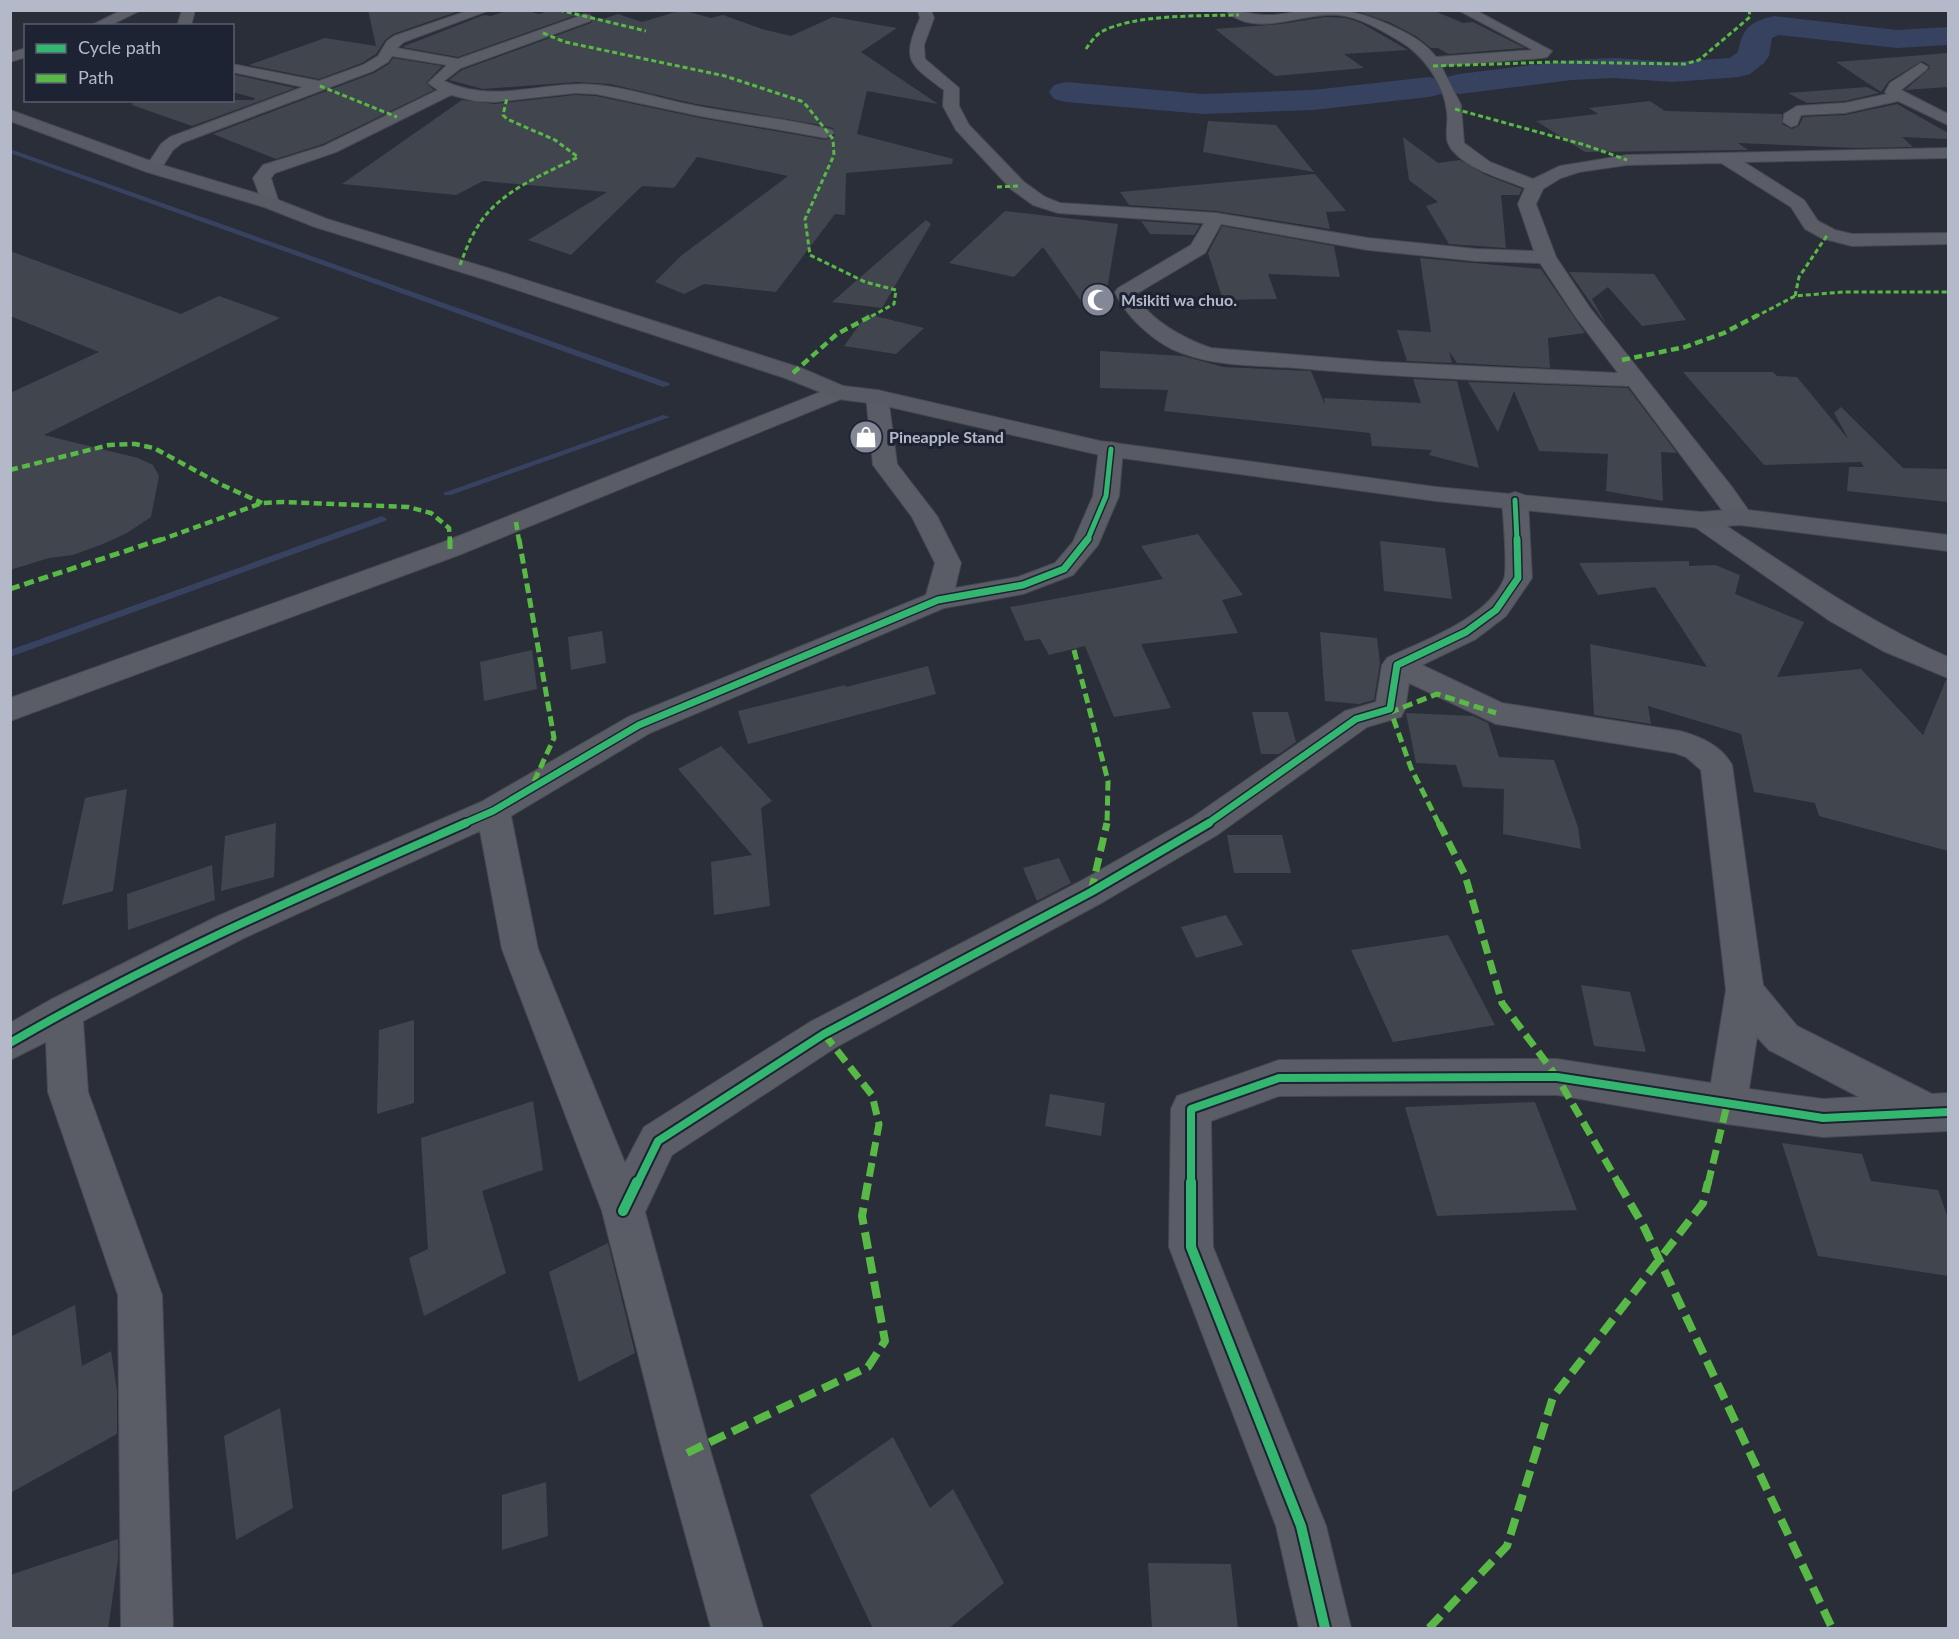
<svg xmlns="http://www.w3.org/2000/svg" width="1959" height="1639" viewBox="0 0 1959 1639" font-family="Lato,sans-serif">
	<rect width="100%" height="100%" fill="#2a2e38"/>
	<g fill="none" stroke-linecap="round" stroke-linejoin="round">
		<path fill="#374261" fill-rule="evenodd" d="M10 149 669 383 670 385 663 387 10 153Z
			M663 415 670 417 451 495H445L443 493Z
			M382 516 387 519 385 521 10 657V650Z"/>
		<path fill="#374261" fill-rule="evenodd" d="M1774 16 1897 30 1948 27V45L1897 48 1779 35 1772 38 1769 56 1764 63 1750 74 1739 77 1673 82 1614 78 1572 80 1459 94 1447 91 1445 88 1441 94 1429 97 1313 110 1203 114 1066 102 1054 99 1049 92 1054 85 1066 82 1203 94 1313 90 1429 77 1441 80 1443 83 1447 77 1459 74 1572 60 1614 58 1673 62 1730 58 1738 52C1743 28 1749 22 1774 16Z"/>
	</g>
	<path fill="#41454e" d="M368 10H462L393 34 385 40 376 54 362 63 319 79 249 65 325 38 376 46Z
		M509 10H524L539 14 552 10 576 15 458 57 402 47 484 15 491 16Z
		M682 10 711 18 723 15 762 29 791 36 833 17 897 28 861 52 938 104 867 91 857 134 953 159 952 164 846 173 845 215 835 214 776 292 704 284 684 294 655 282 682 255 788 176 697 157 674 188 642 186 571 255 528 240 607 192 483 181 456 195 342 184 462 100 495 104 575 95 596 96 700 118 826 140 835 135 833 128 816 124 696 104 610 84 577 82 483 89 449 80 462 70 591 23 594 18 603 19 618 14 642 22Z
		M1432 10 1463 23 1473 22 1525 48 1448 54 1438 48H1431L1416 36 1389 22 1356 11Z
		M1325 17 1346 18 1361 23 1408 50 1344 54 1364 68 1275 76 1215 29 1281 24Z
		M1948 53V87L1905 90 1930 68 1929 65 1922 61 1889 81 1881 92 1836 62Z
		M393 58 442 66 426 83 434 90 323 144 276 159 213 134 374 73 389 64Z
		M232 74 295 88 192 126 132 105 133 100H254L255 98 232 92Z
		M1867 87 1879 93 1845 101 1807 103 1788 93Z
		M1650 101 1665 111 1782 114V124L1792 129 1799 126 1803 117 1845 115 1897 104 1948 133V139L1902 137 1913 147 1856 148 1738 143 1748 150 1585 152 1536 121 1598 114 1589 108Z
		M1208 121 1276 125 1314 172 1203 152Z
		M1403 137 1438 163 1460 160 1486 175 1522 189 1519 195H1501L1506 248 1449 244 1426 206 1438 202 1409 180Z
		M1315 174 1346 211 1326 212 1330 229 1216 211 1129 205 1120 192Z
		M1005 211 1118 224 1105 301H1081L1043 247 1014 277 949 263Z
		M926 220 931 224 882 308 832 302Z
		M1141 221 1200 225 1194 235 1150 234Z
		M1222 226 1334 246 1340 277 1268 274 1277 299 1223 300 1208 253Z
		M10 251 181 314 219 296 280 318 44 435 138 458 153 465 159 476 151 517 127 533 103 544 73 555 49 558 10 570V393L99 352 10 316Z
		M1420 258 1541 269 1585 333 1548 338 1550 368 1457 363 1449 351 1452 363 1407 361 1397 330 1431 332Z
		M1569 272 1654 274 1686 320 1642 326 1608 287 1592 299 1608 327Z
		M867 314 924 328 896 354 844 346Z
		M1100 351 1183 356 1223 367 1311 371 1325 405 1324 398 1421 403 1413 379 1457 381 1479 468 1429 455 1432 450 1372 446 1370 433 1164 411 1168 390 1100 388Z
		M1683 372H1773L1777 376 1797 377 1849 440 1834 413 1841 407 1903 468 1948 469V502L1847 491 1849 467H1864L1861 462 1764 465Z
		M1468 382 1628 388 1677 453 1661 452 1663 501 1606 491 1608 454 1539 451 1514 391 1498 432Z
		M1198 534 1243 595 1222 600 1238 633 1141 644 1171 708 1114 717 1085 646 1049 655 1040 639 1025 641 1010 607 1163 579 1141 546Z
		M1380 541 1445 548 1452 599 1384 591Z
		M1689 561V566L1715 565 1740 575 1735 594 1804 622 1777 677 1861 669 1923 735 1946 680H1948V851L1819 816 1815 803 1754 792 1741 734 1648 706 1651 724 1594 715 1590 644 1707 667 1655 587 1598 595 1579 563Z
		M602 631 606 663 571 670 568 637Z
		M1320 632 1377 638 1380 663 1374 700 1359 704 1325 701Z
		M532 650 537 689 484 701 480 662Z
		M928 666 936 694 748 744 738 711 845 685 846 687Z
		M1252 712H1288L1296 742 1279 754H1261Z
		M1406 713 1473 716 1488 723 1499 757 1554 760 1578 827 1581 849 1503 834 1504 789 1463 787 1456 765 1416 763Z
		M721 746 772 801 761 808 770 906 714 915 711 862 752 855 678 769Z
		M127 789 113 891 62 905 85 798Z
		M276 823 274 877 221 891 225 836Z
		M1227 835H1282L1291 873H1234Z
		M1059 858 1071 883 1037 901 1023 868Z
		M212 865 215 900 128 930 127 894Z
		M1226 915 1243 945 1196 958 1181 927Z
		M1448 935 1495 1025 1393 1042 1351 950Z
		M1581 985 1630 992 1646 1052 1594 1046Z
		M414 1020V1103L377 1114 379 1030Z
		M1050 1094 1105 1103 1101 1136 1045 1126Z
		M533 1101 543 1170 482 1191 506 1273 424 1316 409 1258 428 1249 421 1138Z
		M1535 1102 1577 1210 1437 1216 1405 1107Z
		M1782 1143 1862 1154 1871 1181 1938 1190 1948 1218V1276L1818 1256Z
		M608 1243 635 1353 579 1382 549 1272Z
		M75 1305 82 1366 111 1351 117 1391V1434L10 1493V1337Z
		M280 1408 293 1508 236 1540 224 1436Z
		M893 1437 930 1508 953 1489 1004 1583 948 1629H873L810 1495Z
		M546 1482 548 1536 502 1550V1495Z
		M118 1539V1560L108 1629H10V1575Z
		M1148 1563 1231 1564 1238 1629H1152Z"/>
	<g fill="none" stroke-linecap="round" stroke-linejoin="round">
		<g stroke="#464951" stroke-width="2">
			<path id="minor" d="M122 10H141L109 26H90Z
				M182 10H195L191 26H177Z
				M470 10H490L404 42 397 48 458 59 585 14 590 15 592 18 590 21 461 68 444 81C496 105 544 80 597 85 631 88 663 100 696 106 741 115 787 118 832 130L834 133 826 138 700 116 596 94 575 93 495 102 475 101 451 95 336 152 275 173 271 178 279 203 276 207H264L253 178 263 165 324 146 438 90 428 83 447 65 392 56 388 62 373 71 182 143 173 150 159 172H147L145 168 161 144 170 137 303 87 232 72V64L319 81 363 65 378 56 387 41 394 36Z
				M918 10H931L934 18 924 45 925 59 959 88V106L969 125 1024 182 1045 197 1060 203 1216 213 1368 238 1476 249 1534 251 1518 204 1525 188C1501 178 1471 171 1453 151 1442 139 1449 127 1447 112 1444 83 1422 53 1398 40 1381 30 1359 17 1339 15 1304 11 1256 40 1225 10 1241 10 1254 16 1270 15 1281 15 1291 12 1302 11 1341 6 1366 13 1400 30 1414 37 1426 44 1436 57L1533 50 1458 10H1475L1552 51 1547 57 1542 58 1441 66 1461 105 1464 143 1490 162 1533 179 1560 166 1627 155 1948 148V158L1744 162 1804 200 1818 221 1835 230 1852 234 1948 233V244L1852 246 1821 238 1805 229 1791 207 1721 163 1627 165 1579 172 1561 178 1543 189 1536 204 1556 257 1590 308 1732 487 1753 517 1749 522 1740 525 1731 522 1629 386C1518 382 1408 378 1297 368 1256 365 1210 367 1172 349 1150 338 1125 315 1115 292L1118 288 1191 245 1204 223 1058 213 1033 205 1012 190 956 130 943 106 944 90C909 64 901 61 920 18ZM1221 224 1368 250 1476 261 1540 263 1575 316 1618 373 1382 362 1211 348C1185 339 1148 320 1136 294L1205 253Z
				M26 48V57L10 62V53Z
				M1921 63 1928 67 1926 70 1901 90 1948 114V125L1898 101 1845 113 1801 115 1797 125 1791 127 1783 122 1784 114 1797 106 1845 103 1887 94 1885 92 1890 83Z
				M838 385 846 387 849 392 846 397 459 555 10 721V698L441 543Z
				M877 390 885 392 888 397 897 464 937 516 961 563 955 588 1018 577 1055 563 1073 542 1093 496 1099 449 1103 444 1111 442 1119 444 1123 449 1119 496 1098 545 1073 575 1023 594 944 608 650 733 511 816 538 949 625 1163 644 1127 810 1022 1079 882 1193 817 1345 711 1376 702 1382 665 1387 658C1424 640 1487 619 1504 579 1508 568 1503 515 1502 500L1506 495 1515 492 1524 495 1528 500 1532 578 1506 616 1476 639 1422 665 1502 703 1680 731C1701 737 1721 745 1732 765L1763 985 1797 1026 1932 1094 1948 1093V1131L1823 1137 1727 1124 1557 1095 1279 1096 1211 1121 1213 1247 1326 1526 1351 1628H1299L1276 1526 1169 1247 1171 1109 1177 1096 1279 1060 1557 1059 1711 1083 1726 990 1701 770 1686 757 1675 753 1496 724 1409 683 1405 709 1401 717 1367 727 1217 835 1103 902 838 1046 672 1155 645 1212 711 1453 763 1628H711L663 1453 602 1211 502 949 480 831 244 938 83 1021 88 1092 162 1295 173 1628H121L118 1295 48 1092 46 1042 10 1060V1023L50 1000 218 916 481 802 628 717 926 595 935 563 912 517 873 465 866 397 869 392ZM1757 1037 1769 1050 1859 1097 1823 1099 1749 1089Z
				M1701 512 1710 515C1788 566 1863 620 1948 657V678L1883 651 1830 621 1692 525 1688 520 1692 515Z"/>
		</g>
		<g stroke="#464951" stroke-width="2">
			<path id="secondary" d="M10 110 159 164 276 199 327 219 504 273 801 368 843 386 877 390 1100 441 1436 487 1701 512 1740 509 1948 535V551L1740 525 1701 528 1436 501 1100 455 877 404 838 399 785 378 490 281 315 227 264 207 147 172 10 121Z"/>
		</g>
		<use href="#minor" fill="#5a5d66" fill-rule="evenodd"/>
		<use href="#secondary" fill="#595b64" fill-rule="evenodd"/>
		<path stroke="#58b947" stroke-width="3" stroke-dasharray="5 3" stroke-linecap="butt" d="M559 10 646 31
			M543 33 565 42 725 76 801 101 806 105 833 139 834 155 805 219 810 255 865 282 896 290 894 304 870 317
			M1086 49C1090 43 1095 36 1101 32 1134 14 1201 16 1239 15
			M1433 66 1555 62 1685 64 1699 60 1750 17 1749 10
			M320 86 397 117
			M1455 109 1585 145 1627 160
			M997 187 1018 186
			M460 265C465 252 470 238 478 226 499 191 543 175 578 157L555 140 507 119 503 115 507 98
			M1795 296 1799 277 1828 234
			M1755 317 1795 296 1843 292H1948"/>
		<path stroke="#58b947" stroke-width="4.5" stroke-dasharray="8 4.5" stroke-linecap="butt" d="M1622 360 1685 347 1724 333 1758 315
			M793 373 837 334 873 315
			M10 470 109 445 135 444 154 448 222 485 262 503
			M516 522 519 541
			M158 541 262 503 283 502 408 507 431 513 449 528 450 541"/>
		<path stroke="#58b947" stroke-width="5" stroke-dasharray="10 5" stroke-linecap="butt" d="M450 539V549
			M519 539 554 738 532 786
			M10 589 162 539
			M1074 650 1108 781 1107 824
			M1439 824 1411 768 1391 712 1437 694 1496 713"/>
		<path stroke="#58b947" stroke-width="7" stroke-dasharray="14 7" stroke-linecap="butt" d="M1439 823 1465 875 1502 1003 1557 1077 1619 1184
			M1091 892 1107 823
			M824 1034 872 1095 879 1124 868 1184
			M1708 1184 1727 1105"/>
		<path stroke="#58b947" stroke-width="8" stroke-dasharray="17 8" stroke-linecap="butt" d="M1618 1182 1644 1227 1832 1628
			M687 1453 868 1367 885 1341 862 1216 868 1182
			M1429 1628 1507 1546 1553 1397 1703 1203 1708 1182"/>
		<g stroke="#1d2333" stroke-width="8">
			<path id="cycleway-far3" d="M1515 500 1517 541
				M1087 541 1106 496 1111 449"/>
		</g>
		<g stroke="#1d2333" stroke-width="10">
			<path id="cycleway-far2" d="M463 824 493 811 639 725 938 600 1023 585 1064 569 1088 539
				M1207 824 1356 719 1390 709 1397 665 1466 632 1496 610 1518 578 1517 539"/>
		</g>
		<g stroke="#1d2333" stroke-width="12">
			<path id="cycleway-far1" d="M10 1043C156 958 312 891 466 823
				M637 1184 658 1141 824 1034 1091 892 1209 823
				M1191 1184V1109L1279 1078 1557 1077 1823 1118 1948 1112"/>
		</g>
		<g stroke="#1d2333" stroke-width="14">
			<path id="cycleway" d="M1191 1182V1247L1301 1526 1325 1628
				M623 1211 637 1182"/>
		</g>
		<use href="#cycleway-far3" stroke="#33b770" stroke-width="5"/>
		<use href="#cycleway-far2" stroke="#33b770" stroke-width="7"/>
		<use href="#cycleway-far1" stroke="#33b770" stroke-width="8"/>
		<use href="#cycleway" stroke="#33b770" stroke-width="10"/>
	</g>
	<defs>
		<g id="mosque-disc" transform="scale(1.725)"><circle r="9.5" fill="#848896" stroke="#1d2333"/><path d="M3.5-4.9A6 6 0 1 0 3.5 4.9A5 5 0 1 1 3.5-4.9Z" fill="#fff"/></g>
		<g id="shop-disc" transform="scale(1.725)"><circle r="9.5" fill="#848896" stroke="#1d2333"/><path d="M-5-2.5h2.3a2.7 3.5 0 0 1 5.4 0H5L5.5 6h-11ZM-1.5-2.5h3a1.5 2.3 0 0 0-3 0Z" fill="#fff"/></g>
	</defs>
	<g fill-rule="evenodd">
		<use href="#mosque-disc" x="1098" y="300"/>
		<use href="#shop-disc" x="866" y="437"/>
	</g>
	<g text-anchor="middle" stroke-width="6" stroke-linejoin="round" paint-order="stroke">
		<g font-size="16" font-weight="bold" fill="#b4b9c9" stroke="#1d2333" text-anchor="start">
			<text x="1121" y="306">Msikiti wa chuo.</text>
			<text x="889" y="443">Pineapple Stand</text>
		</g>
	</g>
	<rect width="1959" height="1639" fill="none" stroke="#b4b9c9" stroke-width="24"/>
	<rect x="24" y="24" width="210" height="78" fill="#1d2333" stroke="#595f6f" stroke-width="1.5"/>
	<rect x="36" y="44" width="30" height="9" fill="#33b770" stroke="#595f6f" stroke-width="1.5"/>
	<text x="78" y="54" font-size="18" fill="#b4b9c9">Cycle path</text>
	<rect x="36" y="74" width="30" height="9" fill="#58b947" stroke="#595f6f" stroke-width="1.5"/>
	<text x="78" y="84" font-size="18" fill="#b4b9c9">Path</text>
</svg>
